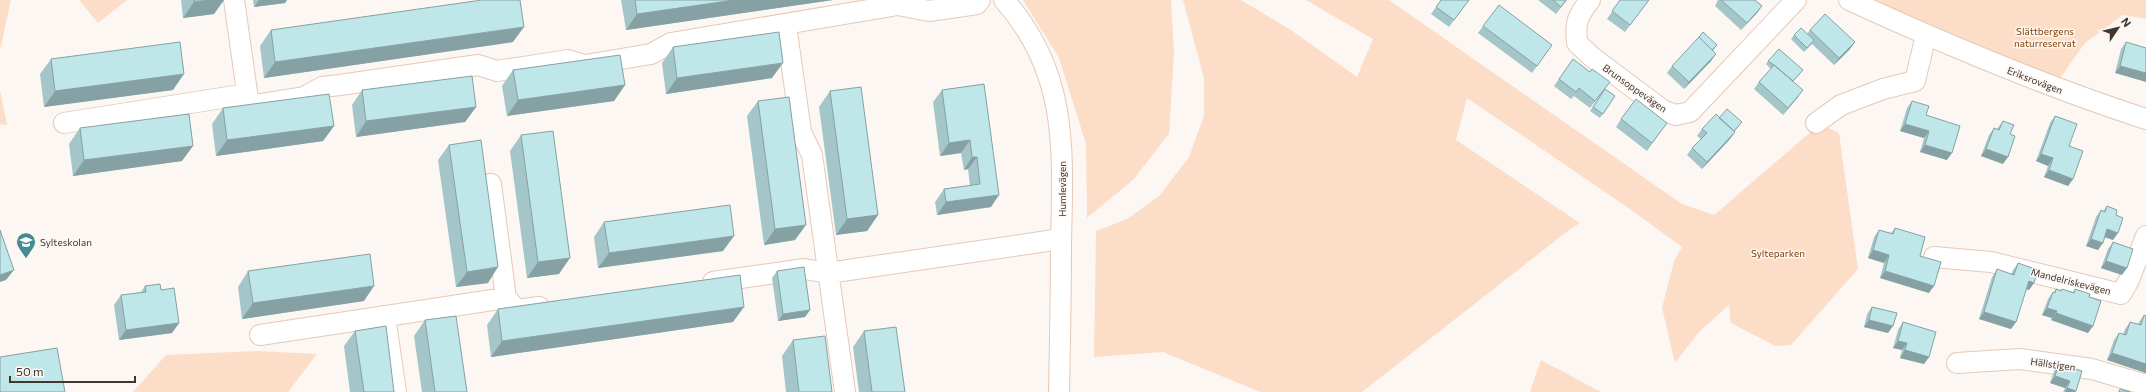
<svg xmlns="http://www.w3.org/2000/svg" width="2146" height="392" viewBox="0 0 2146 392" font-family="Commissioner,sans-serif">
	<rect width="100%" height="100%" fill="#fdf7f3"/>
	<path fill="#fcddc8" d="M0 0H11L0 50Z
		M79 0H127L98 23Z
		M1023 0H1171L1174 53 1169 134 1133 180 1087 218 1086 144 1059 58Z
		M1183 0H1241L1291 30 1357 77 1373 39 1306 0H1389L1682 204 1714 215 1820 124 1839 133 1858 269 1791 345 1775 346 1731 323 1729 305 1699 332 1675 363 1662 308 1674 261 1682 247 1627 207 1467 98 1456 140 1580 223 1569 230 1362 392H1260L1163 352 1094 357 1096 231 1127 219 1159 196 1189 157 1204 116V78Z
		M1869 0H2146V19L2123 15 2085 43 2058 81Z
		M0 90 7 125 0 124Z
		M258 351 317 354 288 392H133L166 355Z
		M1541 360 1601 392H1530Z"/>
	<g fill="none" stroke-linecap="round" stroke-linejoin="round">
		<g stroke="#e5c9b6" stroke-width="22">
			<path id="minor" d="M234 0 249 106 304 97 322 87 340 85 478 65 497 71 568 60 585 65 651 54 671 43 898 5 929 11 977 4 980 0
				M1004 0C1069 73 1063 151 1061 243 1061 293 1060 342 1059 392
				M1590 0C1577 17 1575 22 1577 43L1592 57 1664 111 1676 115 1690 112 1796 0
				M1849 0C1947 45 2044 86 2146 119
				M786 25 801 132 812 155 845 392
				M64 123 247 94
				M1816 123 1841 105 1883 89 1915 81 1926 35
				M491 184 506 298
				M1934 257 1991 262 2121 294 2129 280 2146 236
				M713 282 804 269 828 273 1061 239
				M385 316 396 392
				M260 335 506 298 517 310 539 307
				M1957 363 2020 359 2092 369 2146 385"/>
		</g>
		<use href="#minor" stroke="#fff" stroke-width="20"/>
	</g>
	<path fill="#a4c6c8" d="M181 0H224L214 14 183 18Z
		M253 0H287L285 3 254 7Z
		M621 0H833L626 30Z
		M1441 0H1469L1449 27 1431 14Z
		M1538 0H1567L1556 14Z
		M1620 0H1649L1625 32 1607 19Z
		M1718 0H1755L1762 6 1757 13 1741 30 1715 6Z
		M1483 26 1552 45 1532 73 1478 33Z
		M271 30 513 42 264 78 260 46Z
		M1810 30 1850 49 1834 65 1812 44 1804 52 1791 39 1794 35 1807 34Z
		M2126 42 2146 48 2115 73 2121 49Z
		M1717 45 1713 51 1711 61 1684 89 1667 73 1672 66Z
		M673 47 772 78 666 94 662 63Z
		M51 59 173 90 44 107 40 74Z
		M1573 59 1605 89 1590 108 1574 96 1571 99 1554 86Z
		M1768 61 1800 74 1793 81 1798 97 1783 115 1754 89 1759 82 1771 69 1766 64Z
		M513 70 625 85 614 101 507 116 502 86Z
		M984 84 991 207 937 215 935 202 944 189 970 186 968 169 964 170 961 153 940 156 933 102 942 90Z
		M1605 89 1615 96 1600 118 1590 111Z
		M362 90 476 107 465 122 356 137 352 105Z
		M830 91 878 215 867 231 836 235 819 107Z
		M758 101 795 240 764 245 747 116Z
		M1912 101 1926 115 1947 160 1920 152 1924 138 1900 131 1907 108Z
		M223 108 334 126 323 141 216 156 212 124Z
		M2055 116 2069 146 2073 179 2068 186 2044 177 2048 166 2036 161 2050 123Z
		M1719 118 1739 126 1734 132H1735L1730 139 1702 169 1687 155 1692 148 1701 139 1697 136 1702 129Z
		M1621 119 1667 123 1647 151 1616 127Z
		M2003 121 2010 134 2003 164 1981 156 1989 135 1994 128 1997 129Z
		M80 128 182 161 73 176 69 144Z
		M521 135 559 274 527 278 510 151Z
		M449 145 488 283 456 287 438 160Z
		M2107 206 2116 215 2113 240 2104 237 2098 250 2086 246 2096 217 2101 210 2103 211Z
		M604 222 723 251 598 268 594 237Z
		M1895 228 1920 256 1929 293 1880 278 1884 263 1868 258 1874 237 1879 230 1891 233Z
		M2113 242 2122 275 2101 268 2108 249Z
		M2018 263 2034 283 2029 290 2026 289 2016 322 2011 329 1979 319 1992 277 1997 269 2011 274 2013 270Z
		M248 271 364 301 242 319 238 287Z
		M777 271 810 310 805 317 778 321 772 278Z
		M145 286 161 290 179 323 172 333 119 340 114 305 121 295 141 292Z
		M2056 289 2061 291 2062 289 2073 292 2075 289 2089 297 2093 326 2088 333 2051 320 2052 318 2042 315 2048 299 2053 292H2054Z
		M1872 307 1888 333 1864 327 1867 314Z
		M498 309 733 322 491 357 487 325Z
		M2144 315 2146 316V373L2107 360 2114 340 2119 333 2123 334 2125 329 2130 322 2138 325 2139 322Z
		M425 320 467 392H422L414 336Z
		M1903 322 1929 357 1924 364 1900 358 1902 350 1893 348 1898 330Z
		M355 331 394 392H350L344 346Z
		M864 331 905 392H859L853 347Z
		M793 340 832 392H786L782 356Z
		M2059 364 2076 391 2075 392H2063L2065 388 2050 383 2054 371Z"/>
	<path fill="#86a1a3" d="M210 0H224L214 14 183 18 194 2Z
		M259 0H287L285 3 254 7Z
		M735 0H833L626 30 637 14Z
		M1762 6 1757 13 1741 30 1747 23Z
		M524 27 513 42 264 78 275 62Z
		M1855 42 1850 49 1834 65 1839 58Z
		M1716 54 1711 61 1684 89 1689 82Z
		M783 63 772 78 666 94 677 78Z
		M2120 66 2146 73V82L2115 73Z
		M184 74 173 90 44 107 55 91Z
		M625 85 614 101 507 116 518 100Z
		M1803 90 1798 97 1783 115 1788 108Z
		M476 107 465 122 356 137 366 121Z
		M1905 124 1929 131 1924 138 1900 131Z
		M334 126 323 141 216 156 227 140Z
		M1735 132 1730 139 1702 169 1707 162Z
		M970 140 961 153 940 156 949 143Z
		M1925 145 1952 153 1947 160 1920 152Z
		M193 146 182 161 73 176 84 160Z
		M1986 149 2008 157 2003 164 1981 156Z
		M2041 154 2053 158 2048 166 2036 161Z
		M972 157H977L968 169 964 170Z
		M2049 170 2073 179 2068 186 2044 177Z
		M999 195 991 207 937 215 946 202Z
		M878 215 867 231 836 235 847 219Z
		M806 225 795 240 764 245 775 229Z
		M2107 229 2118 233 2113 240 2102 236Z
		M734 236 723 251 598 268 609 253Z
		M2091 239 2103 243 2098 250 2086 246Z
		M1873 250 1889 255 1884 263 1868 258Z
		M570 258 559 274 527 278 538 262Z
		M2106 261 2127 268 2122 275 2101 268Z
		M498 267 488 283 456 287 467 272Z
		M14 270 6 280 0 282V275Z
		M1885 271 1934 286 1929 293 1880 278Z
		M2029 281 2034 283 2029 290 2024 288Z
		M374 286 364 301 242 319 253 303Z
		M744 307 733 322 491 357 502 341Z
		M2047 308 2057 311 2052 318 2042 315Z
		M810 310 805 317 778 321 783 314Z
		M1984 312 2016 322 2011 329 1979 319Z
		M2056 313 2093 326 2088 333 2051 320Z
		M1869 320 1893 326 1888 333 1864 327Z
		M179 323 172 333 119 340 126 330Z
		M1898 341 1907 343 1902 350 1893 348Z
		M1905 350 1929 357 1924 364 1900 358Z
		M2112 353 2146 364V373L2107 360Z
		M2055 376 2070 381 2065 388 2050 383Z
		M2067 388 2076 391 2075 392H2065Z"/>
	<path fill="#bfe6e9" stroke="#86a1a3" d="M194 0H210L194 2Z
		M482 0H520L524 27 275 62 271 30Z
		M635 0H735L637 14Z
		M1441 0H1469L1454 20 1436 7Z
		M1553 0H1566L1561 7Z
		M1620 0H1649L1630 25 1612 11Z
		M1721 0H1755L1762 6 1747 23Z
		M1499 5 1552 45 1537 66 1483 26Z
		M1825 14 1855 42 1839 58 1810 30Z
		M1801 28 1814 40 1807 48 1794 35Z
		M779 32 783 63 677 78 673 47Z
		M1703 32 1717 45 1712 50 1699 37Z
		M1699 37 1716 54 1689 82 1672 66Z
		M180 42 184 74 55 91 51 59Z
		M2126 42 2146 48V73L2120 66Z
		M1779 49 1803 70 1793 81 1774 65 1768 61Z
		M620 55 625 85 518 100 513 70Z
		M1573 59 1590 72 1592 69 1610 82 1595 101 1579 88 1576 92 1559 79Z
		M1774 65 1803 90 1788 108 1759 82Z
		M472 76 476 107 366 121 362 90Z
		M984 84 999 195 946 202 944 189 980 184 977 157H972L970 140 949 143 942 90Z
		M861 87 878 215 847 219 830 91Z
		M1605 89 1615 96 1603 114 1593 107Z
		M329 94 334 126 227 140 223 108Z
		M789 97 806 225 775 229 758 101Z
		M1636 99 1667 123 1652 143 1621 119Z
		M1912 101 1929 106 1926 115 1960 126 1952 153 1925 145 1929 131 1905 124Z
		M1727 109 1742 122 1734 131 1719 118Z
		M189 114 193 146 84 160 80 128Z
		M1716 114 1735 132 1707 162 1692 148 1707 133 1702 129Z
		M2055 116 2077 124 2069 146 2083 151 2073 179 2049 170 2053 158 2041 154Z
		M2003 121 2014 125 2010 134 2015 136 2008 157 1986 149 1994 128 1999 130Z
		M553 131 570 258 538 262 521 135Z
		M481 140 498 267 467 272 449 145Z
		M730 205 734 236 609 253 604 222Z
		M2107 206 2117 210 2116 215 2123 218 2118 233 2107 229 2103 243 2091 239 2101 210 2105 212Z
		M1895 228 1925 237 1920 256 1941 262 1934 286 1885 271 1889 255 1873 250 1879 230 1893 234Z
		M0 230 14 270 0 275Z
		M2113 242 2133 249 2127 268 2106 261Z
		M370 254 374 286 253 303 248 271Z
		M2018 263 2038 270 2034 283 2029 281 2016 322 1984 312 1997 269 2014 275Z
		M804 267 810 310 783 314 777 271Z
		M740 275 744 307 502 341 498 309Z
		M160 284 161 290 174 288 179 323 126 330 121 295 146 292 145 286Z
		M2056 289 2061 291 2062 289 2074 293 2075 289 2090 294 2089 297 2101 301 2093 326 2056 313 2057 311 2047 308 2053 292 2055 293Z
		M1872 307 1897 313 1893 326 1869 320Z
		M2144 315 2146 316V364L2112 353 2119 333 2126 335 2130 322 2141 325Z
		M456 316 467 392H435L425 320Z
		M1903 322 1936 332 1929 357 1905 350 1907 343 1898 341Z
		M386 326 394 392H364L355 331Z
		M896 327 905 392H872L864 331Z
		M825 336 832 392H799L793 340Z
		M57 348 65 392H0V357Z
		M2059 364 2082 371 2076 391 2067 388 2070 381 2055 376Z
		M2120 389 2130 392H2119Z"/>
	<defs>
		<g id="school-pin" transform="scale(1)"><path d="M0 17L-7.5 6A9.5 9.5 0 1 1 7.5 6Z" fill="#448c91" stroke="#fdf7f3"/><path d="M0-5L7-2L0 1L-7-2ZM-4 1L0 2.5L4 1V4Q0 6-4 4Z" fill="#fff"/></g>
	</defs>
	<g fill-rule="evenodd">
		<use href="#school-pin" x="26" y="242"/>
	</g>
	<g text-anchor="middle" stroke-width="3" stroke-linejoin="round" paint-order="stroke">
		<g font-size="10" fill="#824307" stroke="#fdf7f3">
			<text x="2045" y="35">Slättbergens<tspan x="2045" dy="12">naturreservat</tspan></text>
			<text x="1778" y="257">Sylteparken</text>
		</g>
		<g font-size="10" fill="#42372f" stroke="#fdf7f3">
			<text transform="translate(2035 80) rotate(21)" y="4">Eriksrovägen</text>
			<text transform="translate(1635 88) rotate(35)" y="4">Brunsoppevägen</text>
			<text transform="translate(1062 189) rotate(-90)" y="4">Humlevägen</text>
			<text transform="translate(2071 281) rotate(14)" y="4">Mandelriskevägen</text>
			<text transform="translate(2053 364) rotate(8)" y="4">Hällstigen</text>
		</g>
		<g font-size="10" fill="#42372f" stroke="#fdf7f3" text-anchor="start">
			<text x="40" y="246">Sylteskolan</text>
		</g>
	</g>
	<g transform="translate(2118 28) rotate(55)" stroke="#fdf7f3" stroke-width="3" paint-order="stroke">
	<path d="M0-3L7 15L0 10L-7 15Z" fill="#42372f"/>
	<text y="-6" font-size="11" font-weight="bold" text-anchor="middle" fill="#42372f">N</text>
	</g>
	<path d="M10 376v6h125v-6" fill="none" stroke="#42372f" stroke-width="2"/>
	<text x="16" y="376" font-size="12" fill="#42372f" stroke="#fdf7f3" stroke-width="3" paint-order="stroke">50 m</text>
</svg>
